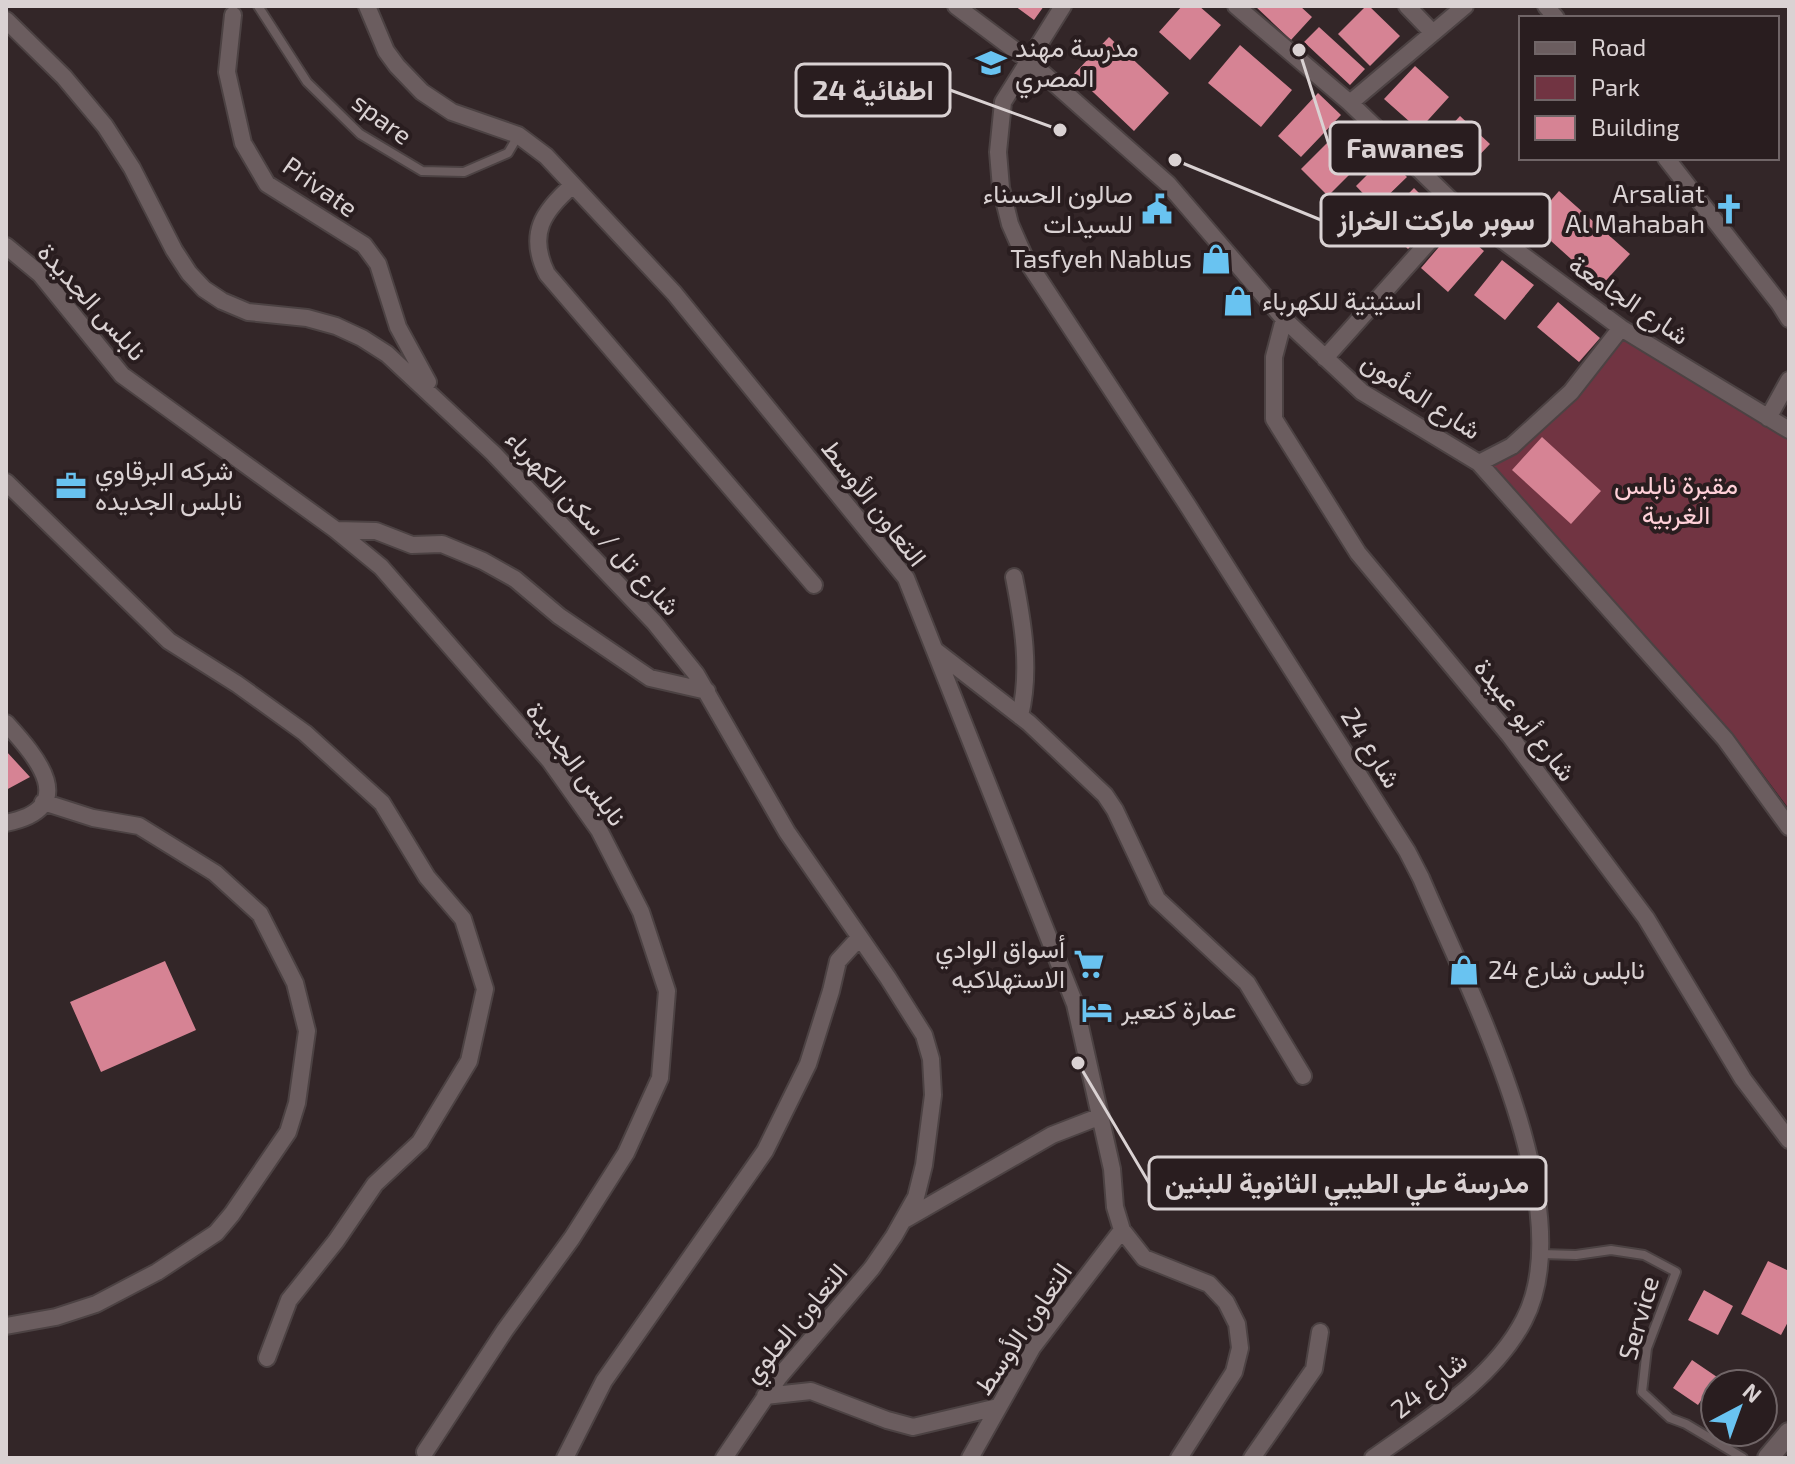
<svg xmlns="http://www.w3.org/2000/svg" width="1795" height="1464" viewBox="0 0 1795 1464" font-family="'Exo 2',Vazirmatn,sans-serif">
	<rect width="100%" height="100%" fill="#332628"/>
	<path fill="#713442" d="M1621 337 1789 435V809L1733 734 1490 463Z"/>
	<path fill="#d68394" d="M1015 6H1044L1034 20Z
		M1182 6H1199L1221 25 1190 60 1159 32Z
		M1255 6H1300L1312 17 1291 40Z
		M1366 6H1369L1400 36 1370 66 1338 34Z
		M1319 27 1365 69 1350 85 1304 42Z
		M1109 37 1169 93 1134 131 1074 74Z
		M1240 45 1292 90 1261 127 1208 83Z
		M1415 66 1449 97 1419 130 1384 99Z
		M1318 93 1341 115 1301 157 1278 136Z
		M1460 116 1490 144 1469 166 1439 139Z
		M1349 121 1376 148 1328 196 1301 169Z
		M1386 156 1407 177 1376 207 1356 186Z
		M1414 188 1441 215 1408 249 1381 222Z
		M1559 191 1630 254 1601 286 1531 223Z
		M1456 227 1484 251 1448 292 1421 268Z
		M1502 260 1534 285 1505 320 1474 295Z
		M1558 302 1600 338 1579 362 1537 327Z
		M1542 437 1601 491 1571 524 1512 470Z
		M6 751 30 777 6 790Z
		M165 961 196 1030 101 1072 70 1002Z
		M1768 1261 1789 1271V1320L1781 1335 1741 1314Z
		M1704 1290 1733 1306 1718 1335 1688 1320Z
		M1692 1360 1717 1377 1698 1405 1673 1388Z"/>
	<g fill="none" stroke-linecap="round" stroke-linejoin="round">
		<g stroke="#4c4243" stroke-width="12">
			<path id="service" d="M258 6 307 82 360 134 422 171 464 172 508 153 518 136
				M1541 1254 1576 1255 1611 1250 1644 1255 1676 1272 1647 1348 1642 1392 1670 1418 1686 1424 1743 1458"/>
		</g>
		<g stroke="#4c4243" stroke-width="20">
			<path id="minor" d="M367 6 386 51 397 66 422 92 452 112 518 135 546 156 674 293 906 578 1075 1004 1112 1169 1115 1207 1122 1230 1144 1258 1209 1284 1226 1302 1237 1324 1240 1348 1234 1372 1179 1458
				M956 6 1028 60 1168 184 1284 319 1362 392 1479 463 1725 739 1789 827
				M1063 6 1003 102 998 152 1001 188 1010 224 1025 258 1188 506 1407 851 1421 878C1467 987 1583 1207 1524 1320 1493 1380 1426 1420 1373 1458
				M1236 6 1350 103 1459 208 1621 328 1789 430
				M1407 6 1433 33
				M1546 6 1556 18
				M233 15 227 72 243 143 267 184 364 245 378 264 398 327 428 382
				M6 20 64 77 105 126 132 168 174 250 189 273 204 289 222 301 248 312 307 318 336 326 362 338 387 354 493 453 654 622 696 674 787 832 888 978 924 1035 931 1059 933 1095 924 1165 916 1197 894 1236 872 1268 779 1377 724 1458
				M1350 103 1465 6
				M1666 158 1779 303 1789 319
				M573 185C543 211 527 234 547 274L814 585
				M6 246 40 274 122 375 336 530 381 567 550 761 599 830 641 912 667 991 660 1078 626 1153 572 1238 505 1330 425 1452
				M1284 319 1274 357V419L1358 553 1510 736 1646 918 1743 1079 1789 1140
				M1325 358 1459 208
				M1768 418 1789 380
				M1479 463 1512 446 1571 392 1621 328
				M6 482 169 641 237 684 305 733 382 803 427 877 463 919 485 989 469 1061 420 1142 375 1184 336 1241 289 1300 267 1358
				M336 530 376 531 412 545 442 544 483 561 515 579 559 616 650 678 707 691
				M1014 577C1023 623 1031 670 1020 716
				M936 651 1029 723 1105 795 1115 810 1157 899 1247 983 1303 1076
				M6 723C37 757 81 808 6 823
				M904 1220 1052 1135 1101 1116
				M6 1326 56 1317 96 1304 157 1272 216 1233 232 1214 288 1132 297 1103 307 1031 295 983 260 914 215 873 139 826 93 818 43 802
				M765 1396 811 1391 887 1420 913 1427 998 1407
				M565 1458 604 1381 765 1151 808 1064 831 991 838 961 859 938
				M970 1458 1032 1348 1122 1230
				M1252 1458 1314 1369 1320 1332"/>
		</g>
		<g stroke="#4c4243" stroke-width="24">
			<path id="tertiary" d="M1768 1458 1789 1433"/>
		</g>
		<use href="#service" stroke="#6b5d5f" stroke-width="8"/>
		<use href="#minor" stroke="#6b5d5f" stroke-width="16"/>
		<use href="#tertiary" stroke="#6b5d5f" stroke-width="20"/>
	</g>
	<defs>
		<g id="school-bare" transform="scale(2.4)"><path d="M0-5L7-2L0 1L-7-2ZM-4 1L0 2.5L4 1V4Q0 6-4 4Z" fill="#69c3f1" stroke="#291d1f" stroke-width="2.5" paint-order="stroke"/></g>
		<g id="civic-bare" transform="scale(2.4)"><path d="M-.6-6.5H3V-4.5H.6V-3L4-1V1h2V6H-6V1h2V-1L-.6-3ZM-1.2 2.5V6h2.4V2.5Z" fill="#69c3f1" stroke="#291d1f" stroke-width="2.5" paint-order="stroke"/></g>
		<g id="church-bare" transform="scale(2.4)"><path d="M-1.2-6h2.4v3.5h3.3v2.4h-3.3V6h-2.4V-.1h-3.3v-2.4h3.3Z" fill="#69c3f1" stroke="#291d1f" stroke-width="2.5" paint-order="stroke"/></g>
		<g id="shop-bare" transform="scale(2.4)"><path d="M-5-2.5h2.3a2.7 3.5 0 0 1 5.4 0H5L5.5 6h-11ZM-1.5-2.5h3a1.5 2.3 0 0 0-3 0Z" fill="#69c3f1" stroke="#291d1f" stroke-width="2.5" paint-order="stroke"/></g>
		<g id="office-bare" transform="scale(2.4)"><path d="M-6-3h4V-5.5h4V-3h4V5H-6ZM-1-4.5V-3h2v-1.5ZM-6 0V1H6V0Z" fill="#69c3f1" stroke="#291d1f" stroke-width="2.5" paint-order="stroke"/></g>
		<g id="supermarket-bare" transform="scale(2.4)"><path d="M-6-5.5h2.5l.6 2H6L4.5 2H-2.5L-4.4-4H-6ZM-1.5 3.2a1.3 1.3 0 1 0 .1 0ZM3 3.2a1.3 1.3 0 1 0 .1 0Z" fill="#69c3f1" stroke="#291d1f" stroke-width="2.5" paint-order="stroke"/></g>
		<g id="hotel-bare" transform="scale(2.4)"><path d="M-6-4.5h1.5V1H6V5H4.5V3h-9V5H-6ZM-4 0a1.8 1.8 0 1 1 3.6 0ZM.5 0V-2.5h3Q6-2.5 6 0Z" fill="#69c3f1" stroke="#291d1f" stroke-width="2.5" paint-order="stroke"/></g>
	</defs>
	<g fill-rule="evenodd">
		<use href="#school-bare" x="991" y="63"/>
		<use href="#civic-bare" x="1157" y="209"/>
		<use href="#church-bare" x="1729" y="209"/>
		<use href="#shop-bare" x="1216" y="259"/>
		<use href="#shop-bare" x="1238" y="301"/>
		<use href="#office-bare" x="71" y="486"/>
		<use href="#supermarket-bare" x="1089" y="964"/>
		<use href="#shop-bare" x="1464" y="970"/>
		<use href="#hotel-bare" x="1097" y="1010"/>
	</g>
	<g text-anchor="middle" stroke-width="8" stroke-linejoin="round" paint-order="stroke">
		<g font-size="26" fill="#dad2d3" stroke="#291d1f" text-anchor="start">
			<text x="1015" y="57">مدرسة مهند<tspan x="1015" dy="30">المصري</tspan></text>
			<text x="1133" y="203" text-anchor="end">صالون الحسناء<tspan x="1133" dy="30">للسيدات</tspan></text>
			<text x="1705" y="203" text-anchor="end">Arsaliat<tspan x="1705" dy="30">Al Mahabah</tspan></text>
			<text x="1192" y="268" text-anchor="end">Tasfyeh Nablus</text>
			<text x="1262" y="310">استيتية للكهرباء</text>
			<text x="95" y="480">شركه البرقاوي<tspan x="95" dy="30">نابلس الجديده</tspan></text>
			<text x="1065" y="958" text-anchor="end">أسواق الوادي<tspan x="1065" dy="30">الاستهلاكيه</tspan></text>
			<text x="1488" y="979">نابلس شارع 24</text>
			<text x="1121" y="1019">عمارة كنعير</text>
		</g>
		<g font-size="26" fill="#dad2d3" stroke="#291d1f">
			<text transform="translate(382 119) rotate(37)" y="9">spare</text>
			<text transform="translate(320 187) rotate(35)" y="9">Private</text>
			<text transform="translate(1629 300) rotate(34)" y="9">شارع الجامعة</text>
			<text transform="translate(92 302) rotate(48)" y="9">نابلس الجديدة</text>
			<text transform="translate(1421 396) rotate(33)" y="9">شارع المأمون</text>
			<text transform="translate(874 503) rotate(52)" y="9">التعاون الأوسط</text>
			<text transform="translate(593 523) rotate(47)" y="9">شارع تل / سكن الكهرباء</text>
			<text transform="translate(1525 720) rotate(52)" y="9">شارع أبو عبيدة</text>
			<text transform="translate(1371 748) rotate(58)" y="9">شارع 24</text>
			<text transform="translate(576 764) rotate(53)" y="9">نابلس الجديدة</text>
			<text transform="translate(1639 1318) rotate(-74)" y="9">Service</text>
			<text transform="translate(795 1323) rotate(-50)" y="9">التعاون العلوي</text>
			<text transform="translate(1023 1329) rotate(-56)" y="9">التعاون الأوسط</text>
			<text transform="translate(1429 1385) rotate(-39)" y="9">شارع 24</text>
		</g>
		<g font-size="26" fill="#ffd0d8" stroke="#291d1f">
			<text x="1676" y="494">مقبرة نابلس<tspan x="1676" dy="30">الغربية</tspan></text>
		</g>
	</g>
	<path fill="none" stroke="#dad2d3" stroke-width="3" d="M1060 130L950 90M1299 50L1330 148M1175 160L1321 220M1078 1063L1149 1183"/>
	<g fill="#dad2d3" stroke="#291d1f" stroke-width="3">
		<circle cx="1060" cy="130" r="8"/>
		<circle cx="1299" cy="50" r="8"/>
		<circle cx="1175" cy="160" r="8"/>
		<circle cx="1078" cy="1063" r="8"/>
	</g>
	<g fill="#291d1f" stroke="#dad2d3" stroke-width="3">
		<rect x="796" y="64" width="154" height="52" rx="8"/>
		<rect x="1330" y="122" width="150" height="52" rx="8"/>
		<rect x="1321" y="194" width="229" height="52" rx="8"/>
		<rect x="1149" y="1157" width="397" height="52" rx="8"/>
	</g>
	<g font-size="28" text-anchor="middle" font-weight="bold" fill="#dad2d3">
		<text x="873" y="100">اطفائية 24</text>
		<text x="1405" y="158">Fawanes</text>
		<text x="1436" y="230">سوبر ماركت الخراز</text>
		<text x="1347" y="1193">مدرسة علي الطيبي الثانوية للبنين</text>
	</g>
	<rect width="1795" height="1464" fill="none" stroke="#dad2d3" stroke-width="16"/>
	<rect x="1519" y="16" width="260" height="144" fill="#291d1f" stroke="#706567" stroke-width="2"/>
	<rect x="1535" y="42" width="40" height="12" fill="#6b5d5f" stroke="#706567" stroke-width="2"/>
	<text x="1591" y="56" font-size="24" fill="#dad2d3">Road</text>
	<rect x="1535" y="76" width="40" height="24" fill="#713442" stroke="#706567" stroke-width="2"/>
	<text x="1591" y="96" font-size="24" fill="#dad2d3">Park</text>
	<rect x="1535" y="116" width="40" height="24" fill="#d68394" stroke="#706567" stroke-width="2"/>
	<text x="1591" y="136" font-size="24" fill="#dad2d3">Building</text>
	<g transform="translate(1739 1408) rotate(41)"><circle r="38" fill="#291d1f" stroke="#706567" stroke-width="2"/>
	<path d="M0-6L14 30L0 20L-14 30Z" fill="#69c3f1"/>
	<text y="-12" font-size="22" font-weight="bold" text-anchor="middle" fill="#dad2d3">N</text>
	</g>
</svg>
